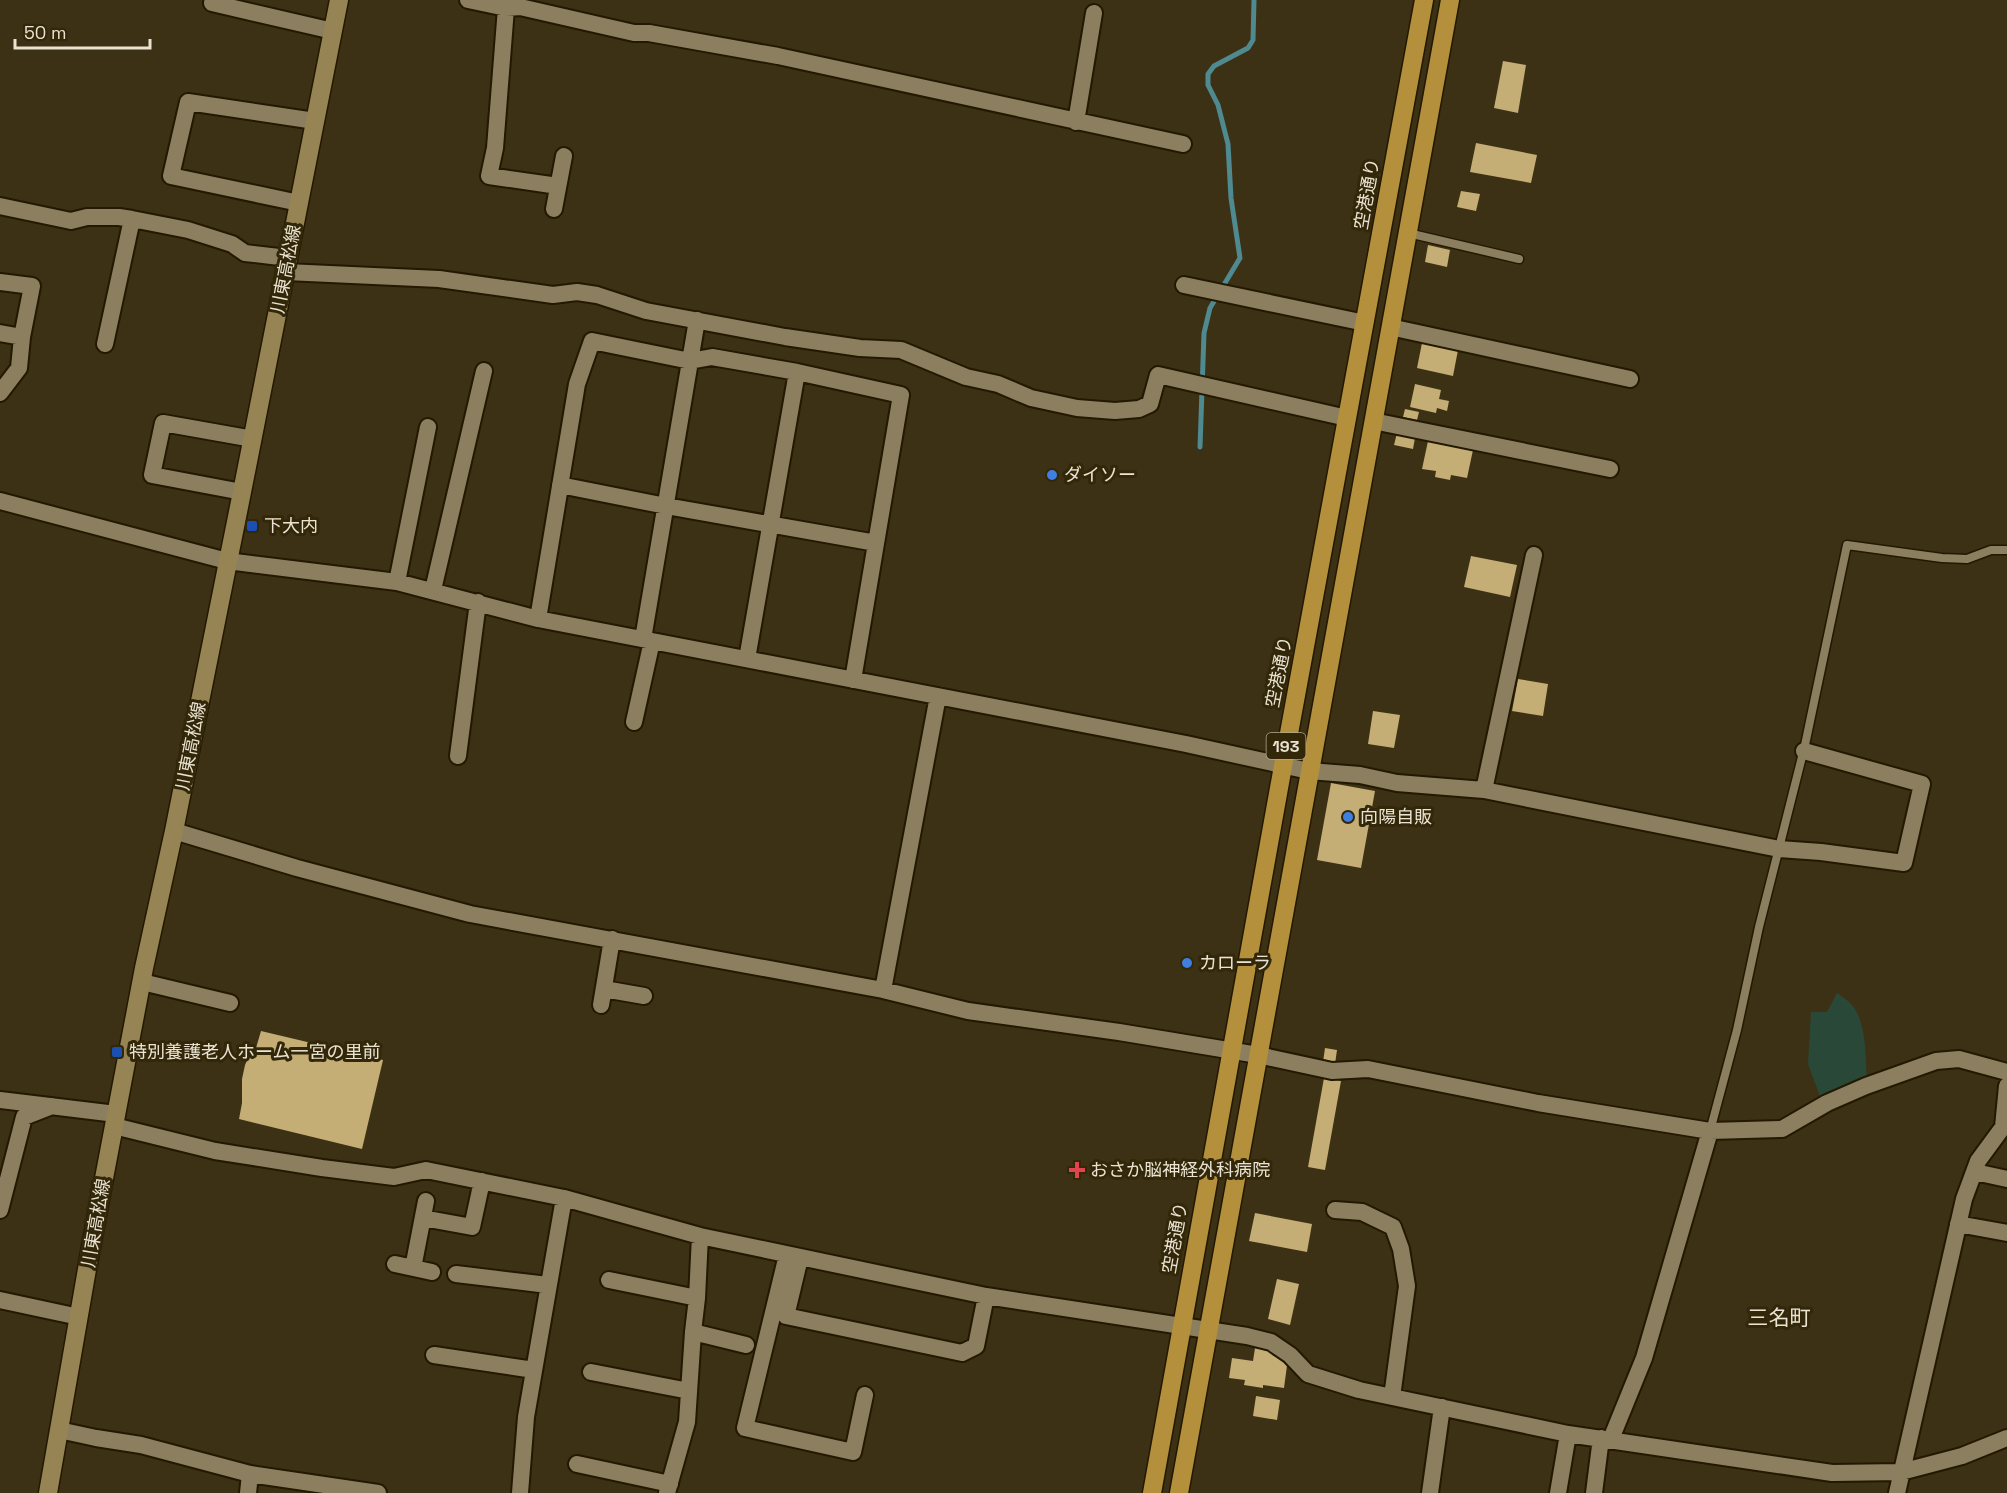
<svg xmlns="http://www.w3.org/2000/svg" width="2007" height="1493" viewBox="0 0 2007 1493" font-family="'Space Grotesk','Noto Sans JP',sans-serif">
	<rect width="100%" height="100%" fill="#3c3114"/>
	<path fill="#294838" d="M1837 993C1842 997 1848 1000 1852 1005 1867 1023 1865 1056 1867 1079L1848 1084 1821 1099 1808 1064 1811 1012H1827Z"/>
	<g fill="none" stroke-linecap="round" stroke-linejoin="round">
		<path stroke="#4e8a90" stroke-width="5" d="M1200 447 1204 333 1210 308 1240 258 1231 198 1228 144 1218 105 1208 85V74L1214 66 1248 48 1253 40 1254 0"/>
	</g>
	<path fill="#c4ae76" d="M1503 61 1526 65 1518 113 1494 108Z
		M1476 143 1537 155 1531 183 1470 172Z
		M1461 191 1480 194 1476 211 1457 207Z
		M1428 245 1450 250 1447 267 1425 262Z
		M1422 343 1458 350 1453 376 1417 368Z
		M1415 384 1441 390 1439 399 1449 401 1447 411 1437 408 1436 413 1410 407Z
		M1405 409 1419 412 1417 420 1403 417Z
		M1397 433 1415 438 1413 449 1394 445Z
		M1428 441 1473 450 1467 478 1451 475 1450 480 1435 477 1436 471 1422 469Z
		M1471 556 1517 565 1510 597 1464 587Z
		M1518 679 1548 684 1543 716 1512 711Z
		M1373 711 1400 715 1394 748 1368 744Z
		M1331 783 1375 791 1361 868 1317 860Z
		M261 1031 383 1060 362 1149 239 1119 242 1103V1079L245 1065 249 1056 256 1048Z
		M1325 1048 1337 1050 1335 1064 1323 1062Z
		M1324 1078 1341 1081 1325 1170 1308 1167Z
		M1255 1213 1312 1224 1307 1252 1249 1241Z
		M1277 1279 1299 1284 1290 1325 1268 1319Z
		M1255 1348 1273 1351 1272 1355 1288 1358 1284 1388 1263 1385V1388L1244 1385 1245 1380 1229 1378 1232 1358 1253 1361Z
		M1256 1396 1280 1400 1277 1420 1253 1416Z"/>
	<g fill="none" stroke-linecap="round" stroke-linejoin="round">
		<g stroke="#231900" stroke-width="11">
			<path id="lane" d="M1408 233 1519 259
				M1710 1131 1737 1030 1759 927 1805 745 1847 545 1942 558 1967 559 1991 550H2007"/>
		</g>
		<g stroke="#231900" stroke-width="20">
			<path id="street" d="M468 0 506 8 495 148 489 176 558 186
				M212 3 333 31
				M506 8 520 7 634 33H649L778 56 1183 144
				M1076 122 1094 13
				M299 203 171 176 188 102 315 121
				M0 206 71 221 87 217H119L132 219 188 230 232 244 245 253 288 258
				M554 209 564 156
				M286 272 439 279 553 295 577 292 597 295 646 311 785 337 860 348 901 350 966 377 998 384 1031 398 1077 408 1115 411 1139 409 1150 404 1158 375 1347 418
				M0 282 32 286 22 337 19 368 0 393
				M1184 285 1365 323
				M1390 327 1630 379
				M0 333 22 337
				M105 344 132 219
				M1373 421 1610 469
				M560 485 666 506 876 543
				M242 492 152 475 163 423 253 439
				M0 501 227 561 397 582 538 619 1186 744 1309 771 1360 775 1397 783 1484 790 1779 849 1821 852 1904 863 1922 784 1804 751
				M397 582 428 427
				M433 590 484 371
				M538 619 577 384 592 341 690 361 712 357 797 372 901 395 853 680
				M643 639 697 320
				M747 659 797 372
				M634 722 652 641
				M458 756 478 602
				M1484 790 1534 555
				M174 831 297 868 470 914 883 990 968 1011 1119 1032 1258 1055 1332 1071 1368 1069 1538 1103 1710 1131 1782 1129 1827 1103 1866 1086 1936 1061 1959 1059 2007 1072
				M142 982 230 1003
				M604 989 644 996
				M883 990 938 696
				M601 1005 612 939
				M0 1100 116 1114
				M114 1126 215 1151 322 1168 394 1177 426 1170 564 1198 700 1236 986 1296 1247 1336 1271 1342 1290 1355 1308 1374 1359 1390 1568 1434 1832 1473 1901 1472 1962 1456 2007 1438
				M1975 1172 2007 1179
				M0 1210 24 1117 52 1106
				M1335 1210 1362 1212 1393 1227 1401 1249 1407 1286 1392 1397
				M423 1218 472 1227 482 1181
				M1958 1224 2007 1233
				M787 1255 745 1428 853 1452 865 1395
				M800 1258 786 1316 962 1353 976 1346 986 1296
				M395 1264 432 1272
				M413 1268 426 1201
				M456 1274 548 1285
				M609 1280 697 1298
				M0 1300 79 1317
				M693 1332 746 1345
				M434 1355 534 1370
				M591 1372 689 1391
				M59 1430 96 1438 141 1445 250 1474 378 1493
				M1611 1439 1644 1358 1710 1131
				M577 1464 670 1484
				M248 1493 250 1474
				M520 1493 526 1417 564 1198
				M667 1493 687 1422 693 1332 697 1298 700 1236
				M1430 1493 1442 1407
				M1558 1493 1568 1434
				M1594 1493 1601 1438
				M1897 1493 1964 1199 1978 1161 2003 1127 2007 1086"/>
		</g>
		<g stroke="#231900" stroke-width="21">
			<path id="secondary" d="M48 1493 90 1252 144 968 174 831 242 492 339 0"/>
		</g>
		<g stroke="#231900" stroke-width="21">
			<path id="highway" d="M1152 1493 1283 766 1424 0
				M1179 1493 1450 0"/>
		</g>
		<use href="#lane" stroke="#8b7f60" stroke-width="8"/>
		<use href="#street" stroke="#8b7f60" stroke-width="16"/>
		<use href="#secondary" stroke="#978455" stroke-width="18"/>
		<use href="#highway" stroke="#b4903c" stroke-width="18"/>
	</g>
	<g fill="#3f7fe0" stroke="#322709" stroke-width="2">
		<circle cx="1052" cy="475" r="6"/>
		<circle cx="1348" cy="817" r="6"/>
		<circle cx="1187" cy="963" r="6"/>
	</g>
	<g fill="#1a4fb4" stroke="#322709" stroke-width="2">
		<rect x="246" y="520" width="12" height="12" rx="3"/>
		<rect x="111" y="1046" width="12" height="12" rx="3"/>
	</g>
	<path fill="#e0444e" stroke="#322709" stroke-width="2" d="M1074 1161h6v6h6v6h-6v6h-6v-6h-6v-6h6z"/>
	<g text-anchor="middle" stroke-width="6" stroke-linejoin="round" paint-order="stroke">
		<rect fill="#322709" stroke="#b3ab96" stroke-width="1.5" x="1266.5" y="733" width="39" height="26" rx="4.5"/>
		<g font-size="16" font-weight="bold" fill="#eae3d2">
			<text x="1286" y="752">193</text>
		</g>
		<g font-size="18" fill="#eae3d2" stroke="#322709">
			<text transform="translate(1367 194) rotate(-80)" y="6">空港通り</text>
			<text transform="translate(286 269) rotate(-79)" y="6">川東高松線</text>
			<text transform="translate(1279 672) rotate(-79)" y="6">空港通り</text>
			<text transform="translate(191 746) rotate(-79)" y="6">川東高松線</text>
			<text transform="translate(96 1223) rotate(-80)" y="6">川東高松線</text>
			<text transform="translate(1175 1238) rotate(-80)" y="6">空港通り</text>
		</g>
		<g font-size="18" fill="#eae3d2" stroke="#322709" text-anchor="start">
			<text x="1064" y="481">ダイソー</text>
			<text x="264" y="532">下大内</text>
			<text x="1360" y="823">向陽自販</text>
			<text x="1199" y="969">カローラ</text>
			<text x="129" y="1058">特別養護老人ホーム一宮の里前</text>
			<text x="1090" y="1176">おさか脳神経外科病院</text>
		</g>
		<g font-size="21" fill="#eae3d2" stroke="#322709">
			<text x="1779" y="1325">三名町</text>
		</g>
	</g>
	<path d="M15 39v9h135v-9" fill="none" stroke="#eae3d2" stroke-width="3"/>
	<text x="24" y="39" font-size="18" fill="#eae3d2" stroke="#322709" stroke-width="4.5" paint-order="stroke">50 m</text>
</svg>
